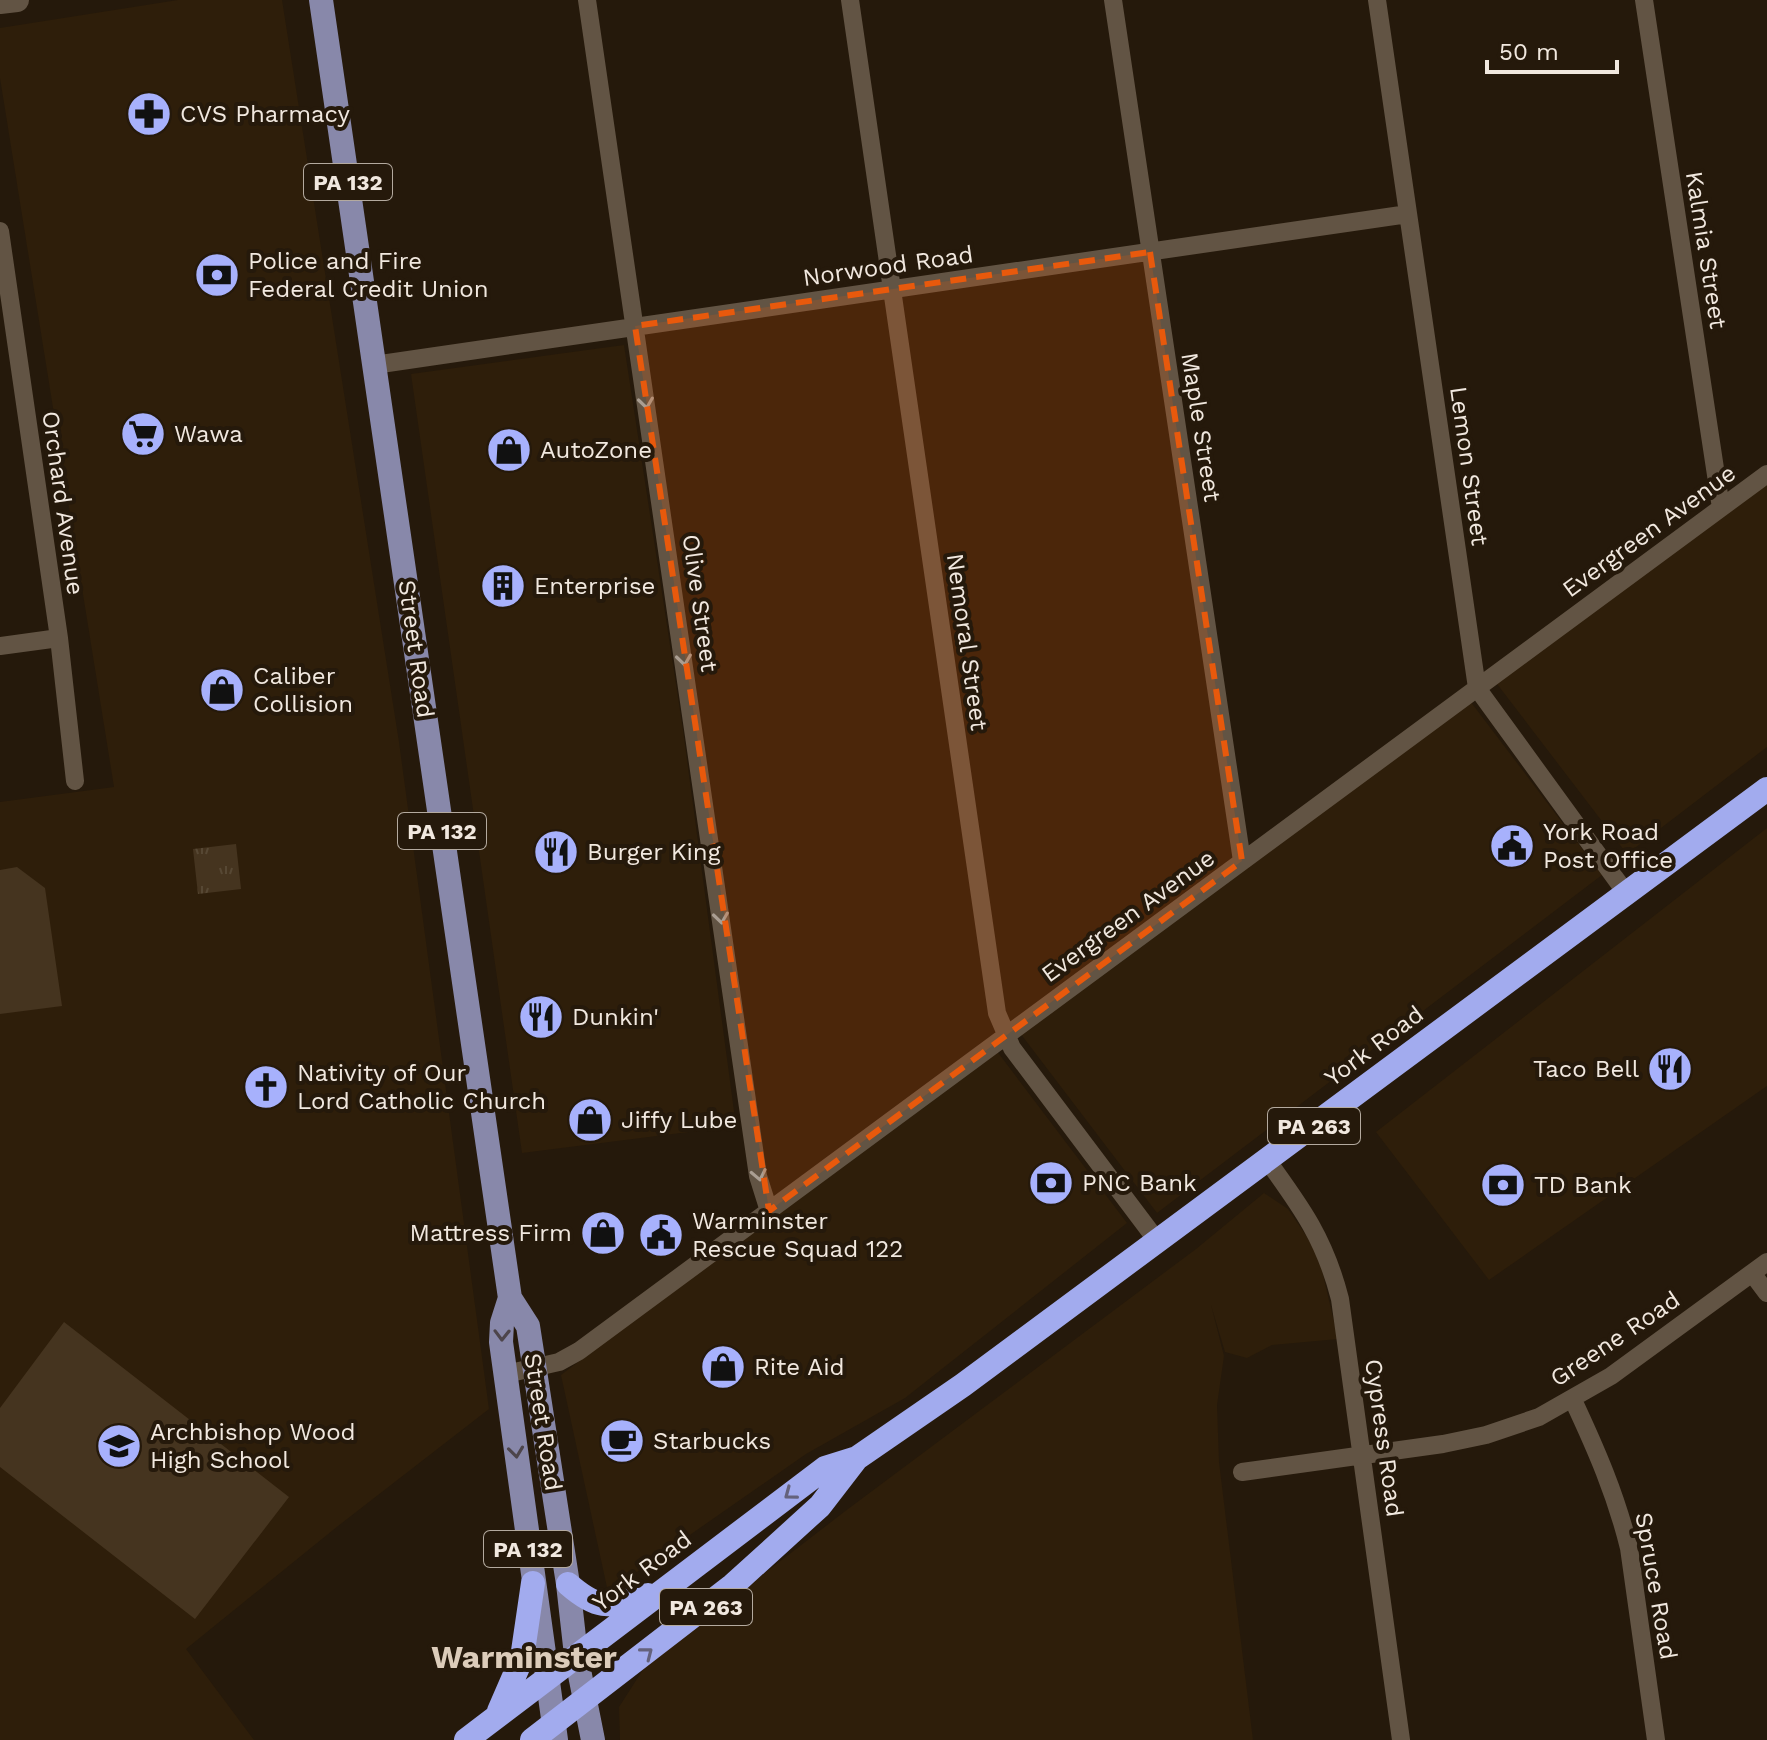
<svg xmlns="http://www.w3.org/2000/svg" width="1767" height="1740" viewBox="0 0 1767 1740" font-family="'Work Sans',sans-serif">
	<defs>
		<pattern id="park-tufts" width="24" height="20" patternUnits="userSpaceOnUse" patternTransform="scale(2)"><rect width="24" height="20" fill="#45341f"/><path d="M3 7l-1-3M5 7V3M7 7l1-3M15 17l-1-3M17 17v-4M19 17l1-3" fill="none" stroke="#574834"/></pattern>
	</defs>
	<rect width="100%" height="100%" fill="#25190b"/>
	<path fill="#2e1e0a" d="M178 0H282L399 742 489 1409 338 1526 186 1649 254 1740H0V802L114 787 0 78V28Z
		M624 345 683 730 736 1126 522 1153 411 374Z
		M1767 477V747L1627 854 1494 680Z
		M1467 697 1602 875 1157 1213 1020 1033Z
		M1767 828V1086L1489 1280 1376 1132Z
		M993 1046 1127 1223 905 1398 806 1454 608 1592 561 1375Z
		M1264 1193 1288 1209 1318 1253 1338 1339 1272 1345 1247 1358 1225 1352 1211 1305 1224 1356 1217 1405 1219 1462 1253 1740H620L619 1707 646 1665 844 1512 1196 1249Z"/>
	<path fill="#45341f" d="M17 867 45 888 62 1006 0 1014V870Z
		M64 1322 289 1497 195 1619 0 1467V1408Z"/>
	<path fill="url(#park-tufts)" d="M236 844 241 889 198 894 193 849Z"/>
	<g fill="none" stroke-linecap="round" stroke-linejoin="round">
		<path stroke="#625444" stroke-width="18" d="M587 0 758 1176 769 1211
			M850 0 997 1013 1012 1048 1158 1242
			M1113 0 1242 861
			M1377 0 1477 688 1626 893
			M1644 0 1721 508
			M0 231 59 638 75 781
			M374 365 1408 214
			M0 646 59 638
			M1267 1160C1302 1208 1325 1240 1340 1299L1401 1740
			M1752 1273 1767 1293
			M506 1374 559 1362 579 1351 1767 474
			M1573 1400C1596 1449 1616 1495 1629 1548L1656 1740
			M1242 1472 1443 1444 1486 1435 1539 1417 1611 1376 1767 1262"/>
		<path stroke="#625444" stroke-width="24" d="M0 2 17 0"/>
		<path stroke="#88a" stroke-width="24" d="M321 0 510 1298 502 1323 501 1342 556 1740
			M510 1298 528 1326 568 1584 576 1655 593 1740"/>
		<path stroke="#a2abee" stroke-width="24" d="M568 1584C600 1612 609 1606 648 1595
			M499 1711 522 1658 533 1583
			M466 1740 825 1468 857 1458 963 1385 1767 789
			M532 1740 733 1585 820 1506 857 1458"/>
	</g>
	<defs><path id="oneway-chevron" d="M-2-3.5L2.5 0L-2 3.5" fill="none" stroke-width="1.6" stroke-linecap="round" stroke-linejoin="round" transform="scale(2)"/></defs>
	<g stroke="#aa9e92">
		<use href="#oneway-chevron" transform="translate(646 403) rotate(82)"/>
		<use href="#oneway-chevron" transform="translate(684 660) rotate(82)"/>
		<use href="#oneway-chevron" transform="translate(721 918) rotate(82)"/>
		<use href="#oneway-chevron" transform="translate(759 1175) rotate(78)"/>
	</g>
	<g stroke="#4d454b">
		<use href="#oneway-chevron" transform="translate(502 1335) rotate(91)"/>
		<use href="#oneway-chevron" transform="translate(516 1452) rotate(83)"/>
	</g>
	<g stroke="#64627c">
		<use href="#oneway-chevron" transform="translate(790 1494) rotate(143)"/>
		<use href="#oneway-chevron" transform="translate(647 1653) rotate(-38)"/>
	</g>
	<path fill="#e8590c" fill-opacity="0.2" stroke="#e8590c" stroke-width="6" stroke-dasharray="16 10" stroke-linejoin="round" d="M1150 252 1242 861 769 1211 635 326Z"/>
	<defs>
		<g id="pharmacy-disc" transform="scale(2.3)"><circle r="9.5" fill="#a7b1fc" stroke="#25190b"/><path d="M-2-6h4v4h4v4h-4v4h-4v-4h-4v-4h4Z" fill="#111"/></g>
		<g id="bank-disc" transform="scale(2.3)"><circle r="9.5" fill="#a7b1fc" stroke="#25190b"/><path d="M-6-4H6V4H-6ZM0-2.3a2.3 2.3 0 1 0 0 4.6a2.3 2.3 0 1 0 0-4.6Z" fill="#111"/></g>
		<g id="supermarket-disc" transform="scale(2.3)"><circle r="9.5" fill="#a7b1fc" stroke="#25190b"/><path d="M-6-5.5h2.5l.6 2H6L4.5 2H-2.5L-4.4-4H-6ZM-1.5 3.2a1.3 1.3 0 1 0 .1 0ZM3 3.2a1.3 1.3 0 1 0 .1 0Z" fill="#111"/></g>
		<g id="shop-disc" transform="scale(2.3)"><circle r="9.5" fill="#a7b1fc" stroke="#25190b"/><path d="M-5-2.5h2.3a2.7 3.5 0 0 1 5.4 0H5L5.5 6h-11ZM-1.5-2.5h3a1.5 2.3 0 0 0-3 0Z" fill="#111"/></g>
		<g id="building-disc" transform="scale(2.3)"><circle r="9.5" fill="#a7b1fc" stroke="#25190b"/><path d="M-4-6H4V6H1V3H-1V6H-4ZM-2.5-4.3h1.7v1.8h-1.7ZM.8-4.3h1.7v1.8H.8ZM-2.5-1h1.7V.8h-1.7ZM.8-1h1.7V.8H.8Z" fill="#111"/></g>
		<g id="civic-disc" transform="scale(2.3)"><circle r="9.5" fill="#a7b1fc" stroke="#25190b"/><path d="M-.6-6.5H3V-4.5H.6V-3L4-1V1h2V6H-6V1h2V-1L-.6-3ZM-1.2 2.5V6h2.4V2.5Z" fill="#111"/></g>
		<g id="restaurant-disc" transform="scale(2.3)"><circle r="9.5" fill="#a7b1fc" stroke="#25190b"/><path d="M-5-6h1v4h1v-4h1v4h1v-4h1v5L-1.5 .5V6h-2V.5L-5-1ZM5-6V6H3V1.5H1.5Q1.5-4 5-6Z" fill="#111"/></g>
		<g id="church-disc" transform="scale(2.3)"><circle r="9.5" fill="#a7b1fc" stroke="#25190b"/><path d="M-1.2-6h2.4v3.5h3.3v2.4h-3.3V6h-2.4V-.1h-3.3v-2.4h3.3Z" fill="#111"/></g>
		<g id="cafe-disc" transform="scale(2.3)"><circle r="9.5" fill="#a7b1fc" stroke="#25190b"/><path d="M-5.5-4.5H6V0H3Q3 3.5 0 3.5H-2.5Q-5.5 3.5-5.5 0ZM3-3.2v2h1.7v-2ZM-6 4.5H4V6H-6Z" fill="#111"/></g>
		<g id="school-disc" transform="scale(2.3)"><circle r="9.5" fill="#a7b1fc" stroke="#25190b"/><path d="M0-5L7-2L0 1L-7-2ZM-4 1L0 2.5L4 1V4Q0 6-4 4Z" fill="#111"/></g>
	</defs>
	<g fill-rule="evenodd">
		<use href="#pharmacy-disc" x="149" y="114"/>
		<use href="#bank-disc" x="217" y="275"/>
		<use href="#supermarket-disc" x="143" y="434"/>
		<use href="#shop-disc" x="509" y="450"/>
		<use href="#building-disc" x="503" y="586"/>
		<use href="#shop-disc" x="222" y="690"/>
		<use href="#civic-disc" x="1512" y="846"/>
		<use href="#restaurant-disc" x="556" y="852"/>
		<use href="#restaurant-disc" x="541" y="1017"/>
		<use href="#restaurant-disc" x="1670" y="1069"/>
		<use href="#church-disc" x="266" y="1087"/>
		<use href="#shop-disc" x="590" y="1120"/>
		<use href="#bank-disc" x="1051" y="1183"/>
		<use href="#bank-disc" x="1503" y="1185"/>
		<use href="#shop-disc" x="603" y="1233"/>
		<use href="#civic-disc" x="661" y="1235"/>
		<use href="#shop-disc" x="723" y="1367"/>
		<use href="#cafe-disc" x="622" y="1441"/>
		<use href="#school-disc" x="119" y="1446"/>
	</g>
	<g text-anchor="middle" stroke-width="8" stroke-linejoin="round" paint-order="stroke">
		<g fill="#25190b" stroke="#b4aa9f" stroke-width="2">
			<rect x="304" y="164" width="88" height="36" rx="6"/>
			<rect x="398" y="813" width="88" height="36" rx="6"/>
			<rect x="1268" y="1108" width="92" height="36" rx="6"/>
			<rect x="484" y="1531" width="88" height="36" rx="6"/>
			<rect x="660" y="1589" width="92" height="36" rx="6"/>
		</g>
		<g font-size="22" font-weight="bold" fill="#f1e8df">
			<text x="348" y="190">PA 132</text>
			<text x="442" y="839">PA 132</text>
			<text x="1314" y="1134">PA 263</text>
			<text x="528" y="1557">PA 132</text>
			<text x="706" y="1615">PA 263</text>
		</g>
		<g font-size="24" fill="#f1e8df" stroke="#25190b" text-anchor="start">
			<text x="180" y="122">CVS Pharmacy</text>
			<text x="248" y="269">Police and Fire<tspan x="248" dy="28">Federal Credit Union</tspan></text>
			<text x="174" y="442">Wawa</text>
			<text x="540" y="458">AutoZone</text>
			<text x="534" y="594">Enterprise</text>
			<text x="253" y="684">Caliber<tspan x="253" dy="28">Collision</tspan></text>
			<text x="1543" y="840">York Road<tspan x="1543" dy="28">Post Office</tspan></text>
			<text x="587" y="860">Burger King</text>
			<text x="572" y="1025">Dunkin'</text>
			<text x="1639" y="1077" text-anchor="end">Taco Bell</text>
			<text x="297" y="1081">Nativity of Our<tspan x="297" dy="28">Lord Catholic Church</tspan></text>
			<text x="621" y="1128">Jiffy Lube</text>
			<text x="1082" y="1191">PNC Bank</text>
			<text x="1534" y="1193">TD Bank</text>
			<text x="692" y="1229">Warminster<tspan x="692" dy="28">Rescue Squad 122</tspan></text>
			<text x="572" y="1241" text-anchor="end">Mattress Firm</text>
			<text x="754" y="1375">Rite Aid</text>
			<text x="150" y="1440">Archbishop Wood<tspan x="150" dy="28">High School</tspan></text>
			<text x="653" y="1449">Starbucks</text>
		</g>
		<g font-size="24" fill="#f1e8df" stroke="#25190b">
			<text transform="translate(1706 250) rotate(81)" y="8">Kalmia Street</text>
			<text transform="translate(888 266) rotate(-8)" y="8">Norwood Road</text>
			<text transform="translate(1201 427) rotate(81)" y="8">Maple Street</text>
			<text transform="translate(1469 466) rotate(82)" y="8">Lemon Street</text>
			<text transform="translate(63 503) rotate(82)" y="8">Orchard Avenue</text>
			<text transform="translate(1649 531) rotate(-36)" y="8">Evergreen Avenue</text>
			<text transform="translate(700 603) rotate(82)" y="8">Olive Street</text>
			<text transform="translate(967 642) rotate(82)" y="8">Nemoral Street</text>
			<text transform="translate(416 649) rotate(82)" y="8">Street Road</text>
			<text transform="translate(1128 916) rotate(-36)" y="8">Evergreen Avenue</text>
			<text transform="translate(1374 1046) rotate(-37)" y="8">York Road</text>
			<text transform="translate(1615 1339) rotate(-34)" y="8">Greene Road</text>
			<text transform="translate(543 1422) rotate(81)" y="8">Street Road</text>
			<text transform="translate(1384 1438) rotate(82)" y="8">Cypress Road</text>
			<text transform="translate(642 1571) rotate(-37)" y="8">York Road</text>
			<text transform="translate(1656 1586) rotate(80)" y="8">Spruce Road</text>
		</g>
		<g font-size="32" font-weight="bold" fill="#dcccba" stroke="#25190b">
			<text x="524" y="1668">Warminster</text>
		</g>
	</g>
	<path d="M1487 60v12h130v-12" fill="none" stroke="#f1e8df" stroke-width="4"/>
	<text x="1499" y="60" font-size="24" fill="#f1e8df" stroke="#25190b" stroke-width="6" paint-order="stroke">50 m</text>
</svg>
